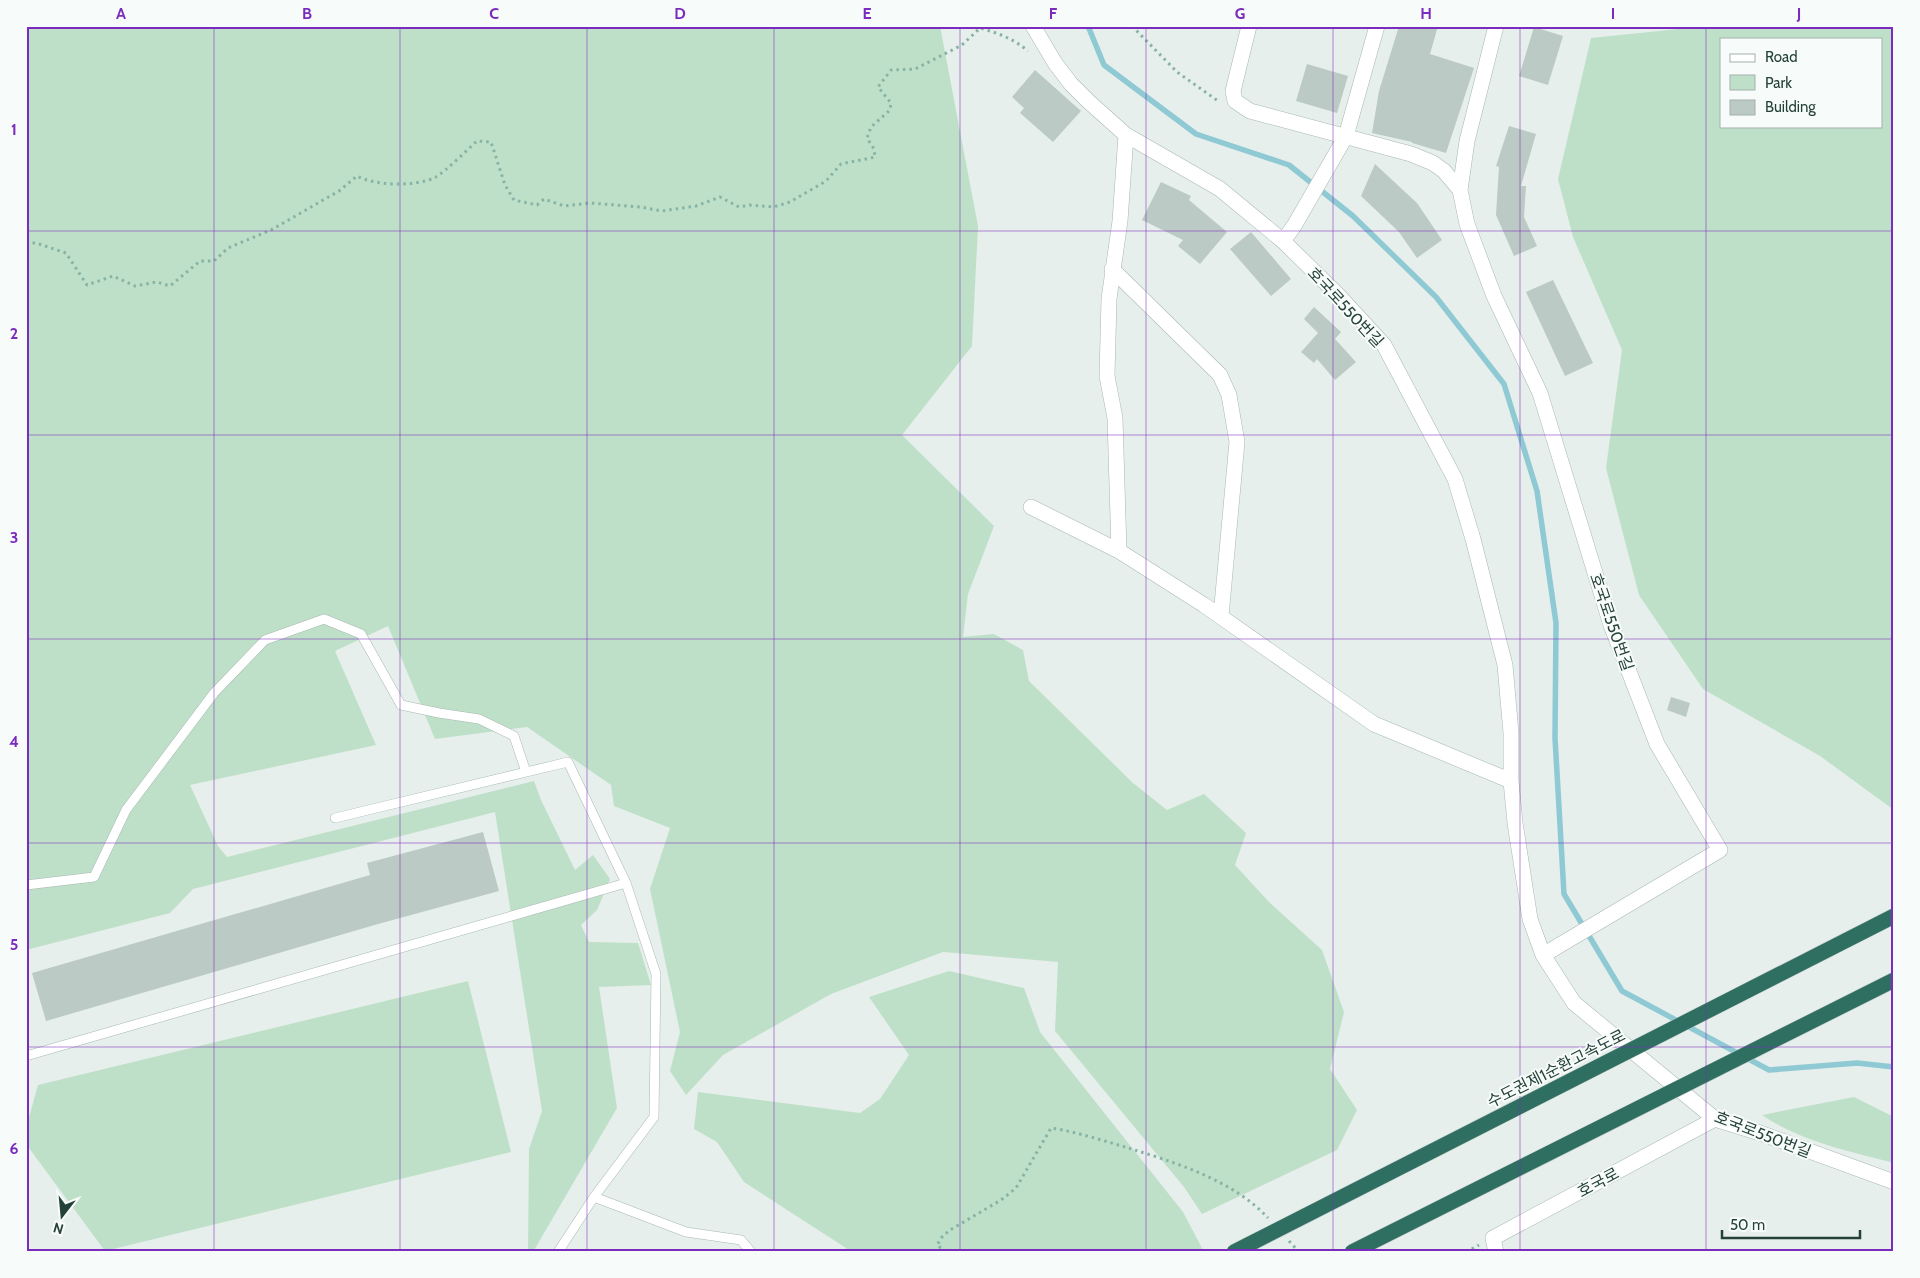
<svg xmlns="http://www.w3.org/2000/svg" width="1920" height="1278" viewBox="0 0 1920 1278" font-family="Cabin,'Noto Sans KR',sans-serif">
	<rect width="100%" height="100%" fill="#e6efeb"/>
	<path fill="#bfe0c8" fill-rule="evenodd" d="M26 26H940L978 226 972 346 902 435 994 526 968 594 963 637 994 634 1023 650 1029 681 1133 783 1167 810 1204 794 1246 833 1235 865 1269 902 1322 950 1344 1012 1330 1069 1357 1110 1337 1150 1202 1214 1184 1187 1055 1031 1058 962 943 952 831 994 723 1055 686 1095 670 1071 680 1032 650 889 670 828 614 806 611 785 527 727 435 739 388 626 335 651 376 745 190 785 218 846 227 857 534 781 541 800 575 870 593 855 610 879 597 910 581 925 589 942 638 943 651 985 599 987 617 1108 533 1252H528L529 1149 542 1111 495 812 193 889 170 913 26 950Z
		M1707 26H1894V810L1820 756 1703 689 1639 595 1606 468 1622 350 1573 237 1558 179 1591 38ZM1721 39H1881V126H1721Z
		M949 971 1024 988 1040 1032 1183 1212 1204 1252H846V1248L744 1182 717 1142 694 1129 698 1092 860 1113 880 1099 909 1055 869 997Z
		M468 981 511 1152 105 1251 26 1144V1128L38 1085Z
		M1854 1097 1894 1117V1163C1849 1151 1802 1142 1762 1115Z"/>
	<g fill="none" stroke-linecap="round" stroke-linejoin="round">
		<path stroke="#8ec9d4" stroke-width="5.5" d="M1088 26 1104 65 1196 134 1289 165 1353 216 1436 297 1504 384 1537 491 1556 623 1555 738 1564 894 1622 991 1769 1070 1857 1063 1894 1067"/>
	</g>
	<path fill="#bbcac4" d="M1399 26H1438L1430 54 1474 68 1446 153 1412 143V142L1372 133 1379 91Z
		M1534 27 1563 36 1548 85 1519 76Z
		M1307 64 1348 76 1337 113 1296 101Z
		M1035 70 1081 111 1053 142 1020 113 1024 108 1012 97Z
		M1509 126 1536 134 1521 186H1526L1524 217 1537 246 1514 256 1496 215 1499 167 1496 166Z
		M1375 164 1417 203 1442 240 1417 258 1399 232 1361 196Z
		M1161 182 1191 196 1189 200 1227 232 1200 264 1178 246 1183 240 1142 220Z
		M1251 232 1291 279 1271 296 1230 249Z
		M1553 280 1593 363 1565 376 1526 292Z
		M1314 307 1341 332 1335 339 1356 362 1335 380 1317 359 1314 363 1301 352 1318 333 1304 319Z
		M1671 697 1690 703 1686 717 1667 710Z
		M483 832 499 891 378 924 46 1021 32 973 370 875 367 863Z"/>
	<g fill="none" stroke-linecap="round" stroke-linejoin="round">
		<g stroke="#a8b8b2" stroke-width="10">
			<path id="service" d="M335 818 568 762 626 883
				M26 885 94 877 126 810 214 693 265 640 324 619 361 634 401 705 439 713 479 719 514 736 526 772
				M26 1056 626 883 656 974 654 1117 594 1197 686 1232 741 1240 751 1252
				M558 1252 594 1197"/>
		</g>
		<g stroke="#a8b8b2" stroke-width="16">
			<path id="minor" d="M1033 26 1055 63 1071 84 1088 101 1126 135 1220 189 1283 241 1339 296 1384 345 1455 479 1473 539 1505 665 1511 733V781L1515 823 1530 919 1543 955 1574 1003 1715 1119 1760 1133 1894 1182
				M1249 26 1233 91 1235 101 1250 111 1411 154 1433 163 1444 171 1460 190 1467 141 1496 26
				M1460 190 1467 224 1494 296 1540 393 1611 625 1657 744 1720 850 1543 955
				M1283 241 1294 226 1346 136 1377 26
				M1112 269 1220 375 1229 395 1237 442 1221 616
				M1031 507 1119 551 1204 605 1374 724 1511 781
				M1119 551 1115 418 1107 376 1109 299 1120 221 1126 135
				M1496 1252 1493 1238 1715 1119"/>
		</g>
		<path stroke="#86b3a5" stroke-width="3" stroke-dasharray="2.5 4" stroke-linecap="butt" d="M1132 26 1177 72 1218 101
			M26 243H36L66 253 87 285 113 276 135 286 157 282 170 286 200 261H214L228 248 271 230 339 191 357 176C376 186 416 187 436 177 446 171 467 150 477 141L491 142 505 185 514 200 537 205 544 199 564 206 590 203 641 207 662 211 696 206 720 197 739 207 750 205 773 207 790 202 826 181 841 164 875 157 874 149 867 138 871 127 890 110 891 103 878 87 891 70 915 69 962 45 980 28C998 33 1014 39 1028 51
			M1289 1241 1299 1252
			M946 1252 937 1245 942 1237 950 1230 1001 1200 1016 1188 1051 1128C1077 1132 1101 1140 1125 1147 1174 1162 1233 1180 1268 1218
			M1466 1252 1479 1245"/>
		<use href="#service" stroke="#fff" stroke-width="9"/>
		<use href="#minor" stroke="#fff" stroke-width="15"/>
		<g stroke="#c2cac8" stroke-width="16" stroke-linecap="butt">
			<path id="motorway-bridge" d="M1234 1252 1894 916
				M1352 1252 1894 980"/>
		</g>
		<use href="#motorway-bridge" stroke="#2f6f62" stroke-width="15"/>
	</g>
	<path fill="none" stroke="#7b2cbf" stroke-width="1" stroke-opacity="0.55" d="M214 26V1252M400 26V1252M587 26V1252M774 26V1252M960 26V1252M1146 26V1252M1333 26V1252M1520 26V1252M1706 26V1252M26 231H1894M26 435H1894M26 639H1894M26 843H1894M26 1047H1894"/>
	<g text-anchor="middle" stroke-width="4" stroke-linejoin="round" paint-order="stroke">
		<g font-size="16" fill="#24423a" stroke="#f7fbf9">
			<text transform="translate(1346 307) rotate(47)" y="6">호국로550번길</text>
			<text transform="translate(1612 622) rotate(71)" y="6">호국로550번길</text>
			<text transform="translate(1556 1068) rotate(-27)" y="6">수도권제1순환고속도로</text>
			<text transform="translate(1763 1134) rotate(21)" y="6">호국로550번길</text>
			<text transform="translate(1598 1182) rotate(-28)" y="6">호국로</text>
		</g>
	</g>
	<rect width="1920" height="1278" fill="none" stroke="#f7fbf9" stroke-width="55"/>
	<rect x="1720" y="38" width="162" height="90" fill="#f7fbf9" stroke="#a3b1ad"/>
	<rect x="1730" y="54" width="25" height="8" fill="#ffffff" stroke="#a3b1ad"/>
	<text x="1765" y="62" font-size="15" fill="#24423a">Road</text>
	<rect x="1730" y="75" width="25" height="15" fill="#bfe0c8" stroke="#a3b1ad"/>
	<text x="1765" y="88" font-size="15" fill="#24423a">Park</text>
	<rect x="1730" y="100" width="25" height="15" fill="#bbcac4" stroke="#a3b1ad"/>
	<text x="1765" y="112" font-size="15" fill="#24423a">Building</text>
	<g transform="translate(62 1216) rotate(196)" stroke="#f7fbf9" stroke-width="4" paint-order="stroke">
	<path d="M0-4L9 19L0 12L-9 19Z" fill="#24423a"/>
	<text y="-8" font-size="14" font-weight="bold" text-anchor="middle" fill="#24423a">N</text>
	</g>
	<path d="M1722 1230v8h138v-8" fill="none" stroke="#24423a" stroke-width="2.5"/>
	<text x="1730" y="1230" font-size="15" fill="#24423a" stroke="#f7fbf9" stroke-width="4" paint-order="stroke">50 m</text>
	<rect x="28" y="28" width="1864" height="1222" fill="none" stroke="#7b2cbf" stroke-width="2"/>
	<g font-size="16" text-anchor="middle" font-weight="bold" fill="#7b2cbf">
		<text x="121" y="19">A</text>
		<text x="307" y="19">B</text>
		<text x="494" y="19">C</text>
		<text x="680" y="19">D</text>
		<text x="867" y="19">E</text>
		<text x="1053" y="19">F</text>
		<text x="1240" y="19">G</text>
		<text x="1426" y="19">H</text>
		<text x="1613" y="19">I</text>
		<text x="1799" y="19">J</text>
		<text x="14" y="135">1</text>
		<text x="14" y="339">2</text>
		<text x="14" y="543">3</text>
		<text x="14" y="747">4</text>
		<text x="14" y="950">5</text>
		<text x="14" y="1154">6</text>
	</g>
</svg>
